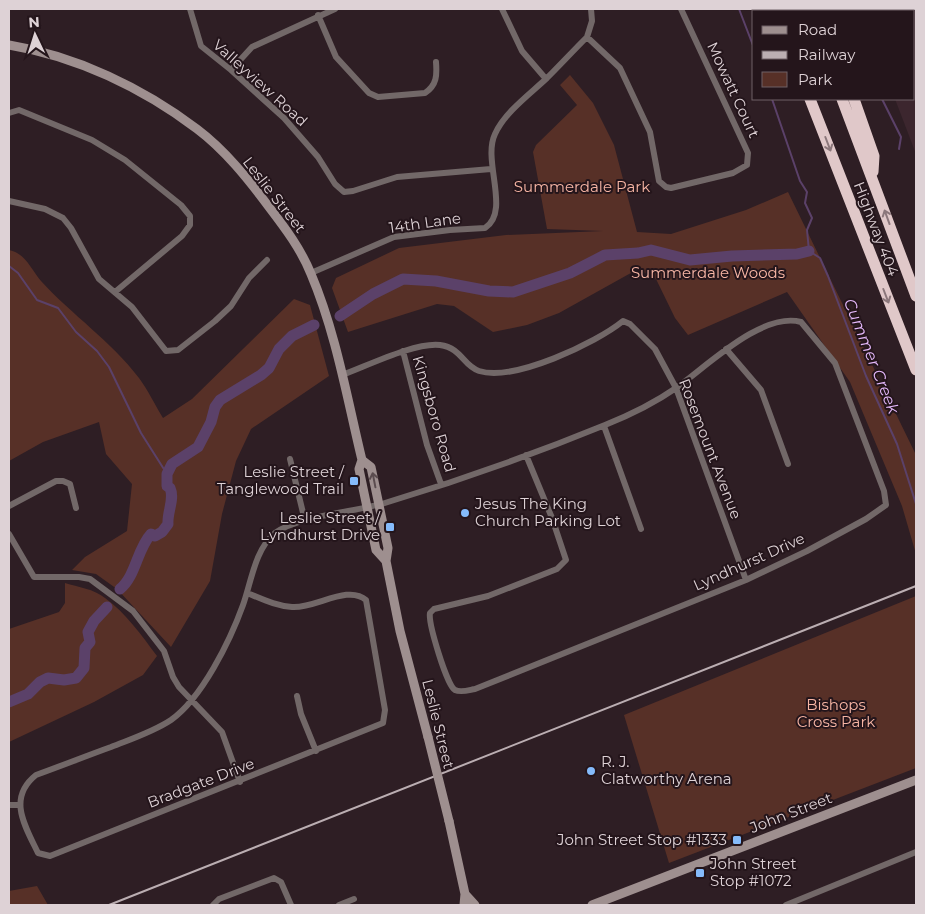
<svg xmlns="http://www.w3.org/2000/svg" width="925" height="914" viewBox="0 0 925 914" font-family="Montserrat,sans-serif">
	<rect width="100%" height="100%" fill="#2e1e24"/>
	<path fill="#3c262e" d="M869 9H916V154L895 99H914V11H869Z"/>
	<path fill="#573027" d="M570 75 593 103 614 145 637 232 671 234 746 210 788 192 916 455V554L902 506 850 382 787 292 688 335 675 318 656 279 638 269 559 313 527 325 493 332 454 306 437 304 348 332 332 288 336 278 399 248 506 235 603 231 547 229 533 152 536 145 577 105 560 85Z
		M9 250C25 253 31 269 41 281 72 315 111 341 139 378 148 390 155 405 163 418L192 399 294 299 310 305 329 376 251 429 236 461 222 514 210 581 171 647 117 589 96 574 72 570 85 557 127 531 132 484 106 454 99 422 43 442 9 461Z
		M65 583C78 587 94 589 105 598 126 613 142 636 157 656L143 675 94 702 9 742V629L59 612 65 603Z
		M916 596V768L669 863 624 715Z
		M37 886 48 905H9V891Z"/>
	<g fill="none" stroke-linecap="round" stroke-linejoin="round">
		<path stroke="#5b4169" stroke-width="2" d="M739 9 754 48
			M848 9 849 11
			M772 99 800 181 807 192 805 203 812 218 807 230 809 251 820 258 828 276 866 376 897 444 916 504
			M882 99 901 137 899 149
			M9 266 18 273 37 300 58 308 76 332 97 351 109 367 141 433 167 474"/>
		<path stroke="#5b4169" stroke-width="11" d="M340 316 373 294 403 279 436 281 489 291 513 292 570 273 605 255 638 253 651 250 690 260 732 256 797 254 809 251
			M120 589C136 576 137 549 151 534L155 536 162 532 168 524C167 512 175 499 170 488L167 486V474L172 464 198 447 211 422 215 407 220 400 261 375 269 368 279 349 292 336 314 325
			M9 702 28 694 40 682 48 678 64 680 76 678 84 668 85 648 90 642 88 632 94 621 107 607"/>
		<path stroke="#726868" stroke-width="6" d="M190 9 201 46 231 70 284 118 318 157 335 184 344 192 353 191 397 177 491 169
			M502 9 522 51 546 79
			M318 15 336 57 369 93 378 97 425 93C437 85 437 75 436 62
			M587 37 620 68 650 132 659 181 666 187 671 188 733 173 747 165 748 153 681 9
			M231 70 252 47 335 9
			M9 113 19 110 92 140 125 160 181 205 190 216V225L182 236 115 292
			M9 201 45 209 63 218 71 228 99 279 132 307 166 351 178 350 215 321 231 306 249 278 267 260
			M311 273 394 237 450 230 485 228C511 211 482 161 495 134 505 112 530 94 547 78 560 65 573 51 587 37L592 21 591 9
			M726 349 761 390 788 464
			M403 351 427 445 441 484
			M342 375C367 366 415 342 440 345 462 348 463 366 479 371 514 382 596 343 623 321L630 324 655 349 676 388 746 580
			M604 426 641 529
			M290 459 305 521
			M9 506 56 481H63L70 484 76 508
			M9 534 34 577H79L90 579 133 611 164 651 173 677 179 687 222 732 240 782
			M247 593C262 599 276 606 292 607 315 609 348 584 366 600L385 710 383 723 50 856 38 853C25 826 7 798 36 775 61 766 86 756 111 747 131 739 153 732 171 720 202 698 230 641 243 605 251 583 255 549 275 533 300 515 357 512 388 502 461 480 534 454 605 425 630 415 653 404 676 388 705 368 762 311 801 322L835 363 884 491 886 505 866 519 807 551 746 580 475 689C469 690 461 693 455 690 447 686 428 623 430 613L434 609 488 596 557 569 566 560 552 518 526 455
			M297 696 301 714 316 751
			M9 805H20
			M213 905 219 899 274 878 281 882 291 905
			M339 905 354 899
			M786 905 916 852"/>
		<path stroke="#9e8f8f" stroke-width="9" d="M9 45C76 56 143 88 197 129 225 150 248 179 269 207 285 228 301 249 311 274 336 333 347 398 362 460L359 469 376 550 386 561
			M362 460 371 467 388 548 386 561 400 631 428 737
			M449 821 465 894 464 905
			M465 894 475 905
			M592 905 916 780"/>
		<path stroke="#e0c8c9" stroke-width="11" d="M777 9 778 11
			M808 9 809 11
			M827 9V11
			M810 99 916 370
			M842 99 916 296
			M854 99 874 156 873 172"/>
		<path stroke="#bbaeb2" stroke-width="2" d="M109 905 916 586"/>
		<path stroke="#9e8f8f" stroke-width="9" d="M428 737 449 821"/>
	</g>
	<defs><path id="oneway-shaft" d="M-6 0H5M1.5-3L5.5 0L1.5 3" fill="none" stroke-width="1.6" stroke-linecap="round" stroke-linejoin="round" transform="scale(1.25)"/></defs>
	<g stroke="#8b777b">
		<use href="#oneway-shaft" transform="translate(828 144) rotate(69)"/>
		<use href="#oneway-shaft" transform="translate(887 217) rotate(-110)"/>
		<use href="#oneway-shaft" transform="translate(886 296) rotate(69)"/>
	</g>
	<use stroke="#5b4c4f" href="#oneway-shaft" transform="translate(374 480) rotate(-101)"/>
	<g fill="#85bbfb" stroke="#24151b" stroke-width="2">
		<rect x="349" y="476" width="10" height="10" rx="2.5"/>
		<circle cx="465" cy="513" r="5"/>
		<rect x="385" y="522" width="10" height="10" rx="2.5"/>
		<circle cx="591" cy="771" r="5"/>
		<rect x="732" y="835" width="10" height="10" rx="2.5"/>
		<rect x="695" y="868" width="10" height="10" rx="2.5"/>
	</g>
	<g text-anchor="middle" stroke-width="4" stroke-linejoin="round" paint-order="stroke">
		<g font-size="15" fill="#ded2d6" stroke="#24151b">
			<text transform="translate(260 83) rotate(42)" y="5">Valleyview Road</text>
			<text transform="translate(733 90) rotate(65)" y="5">Mowatt Court</text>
			<text transform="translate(274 195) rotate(52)" y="5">Leslie Street</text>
			<text transform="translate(425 223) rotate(-8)" y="5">14th Lane</text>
			<text transform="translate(876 229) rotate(69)" y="5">Highway 404</text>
			<text transform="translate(434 414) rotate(74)" y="5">Kingsboro Road</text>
			<text transform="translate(710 449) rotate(69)" y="5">Rosemount Avenue</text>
			<text transform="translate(749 562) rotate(-24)" y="5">Lyndhurst Drive</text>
			<text transform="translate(438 724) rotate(76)" y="5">Leslie Street</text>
			<text transform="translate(201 783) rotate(-21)" y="5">Bradgate Drive</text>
			<text transform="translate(791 813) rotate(-21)" y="5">John Street</text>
		</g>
		<g font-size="15" fill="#f8b6a5" stroke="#24151b">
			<text x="582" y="192">Summerdale Park</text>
			<text x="708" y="278">Summerdale Woods</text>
			<text x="836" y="710">Bishops<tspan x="836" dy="17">Cross Park</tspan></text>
		</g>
		<g font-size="15" fill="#ded2d6" stroke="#24151b" text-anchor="end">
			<text x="344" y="477">Leslie Street /<tspan x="344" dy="17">Tanglewood Trail</tspan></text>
			<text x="475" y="509" text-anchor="start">Jesus The King<tspan x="475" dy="17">Church Parking Lot</tspan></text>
			<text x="380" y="523">Leslie Street /<tspan x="380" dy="17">Lyndhurst Drive</tspan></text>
			<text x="601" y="767" text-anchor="start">R. J.<tspan x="601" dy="17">Clatworthy Arena</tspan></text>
			<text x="727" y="845">John Street Stop #1333</text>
			<text x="710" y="869" text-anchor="start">John Street<tspan x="710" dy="17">Stop #1072</tspan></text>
		</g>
		<g font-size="16" font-style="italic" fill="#e5b9fc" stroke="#24151b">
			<text transform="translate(872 356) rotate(68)" y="6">Cummer Creek</text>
		</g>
	</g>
	<rect width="925" height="914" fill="none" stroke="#ded2d6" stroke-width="20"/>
	<rect x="752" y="10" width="162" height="90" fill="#24151b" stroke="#6e6166"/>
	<rect x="762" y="26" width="25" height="8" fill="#9e8f8f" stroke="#6e6166"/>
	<text x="798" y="35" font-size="15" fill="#ded2d6">Road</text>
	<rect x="762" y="51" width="25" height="8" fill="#bbaeb2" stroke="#6e6166"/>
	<text x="798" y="60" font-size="15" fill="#ded2d6">Railway</text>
	<rect x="762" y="72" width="25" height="15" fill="#573027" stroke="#6e6166"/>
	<text x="798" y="85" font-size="15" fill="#ded2d6">Park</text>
	<g transform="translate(35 35) rotate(356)" stroke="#24151b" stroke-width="4" paint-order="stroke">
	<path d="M0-4L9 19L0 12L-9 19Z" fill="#ded2d6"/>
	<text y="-8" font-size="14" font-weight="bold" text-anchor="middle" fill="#ded2d6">N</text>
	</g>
</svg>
